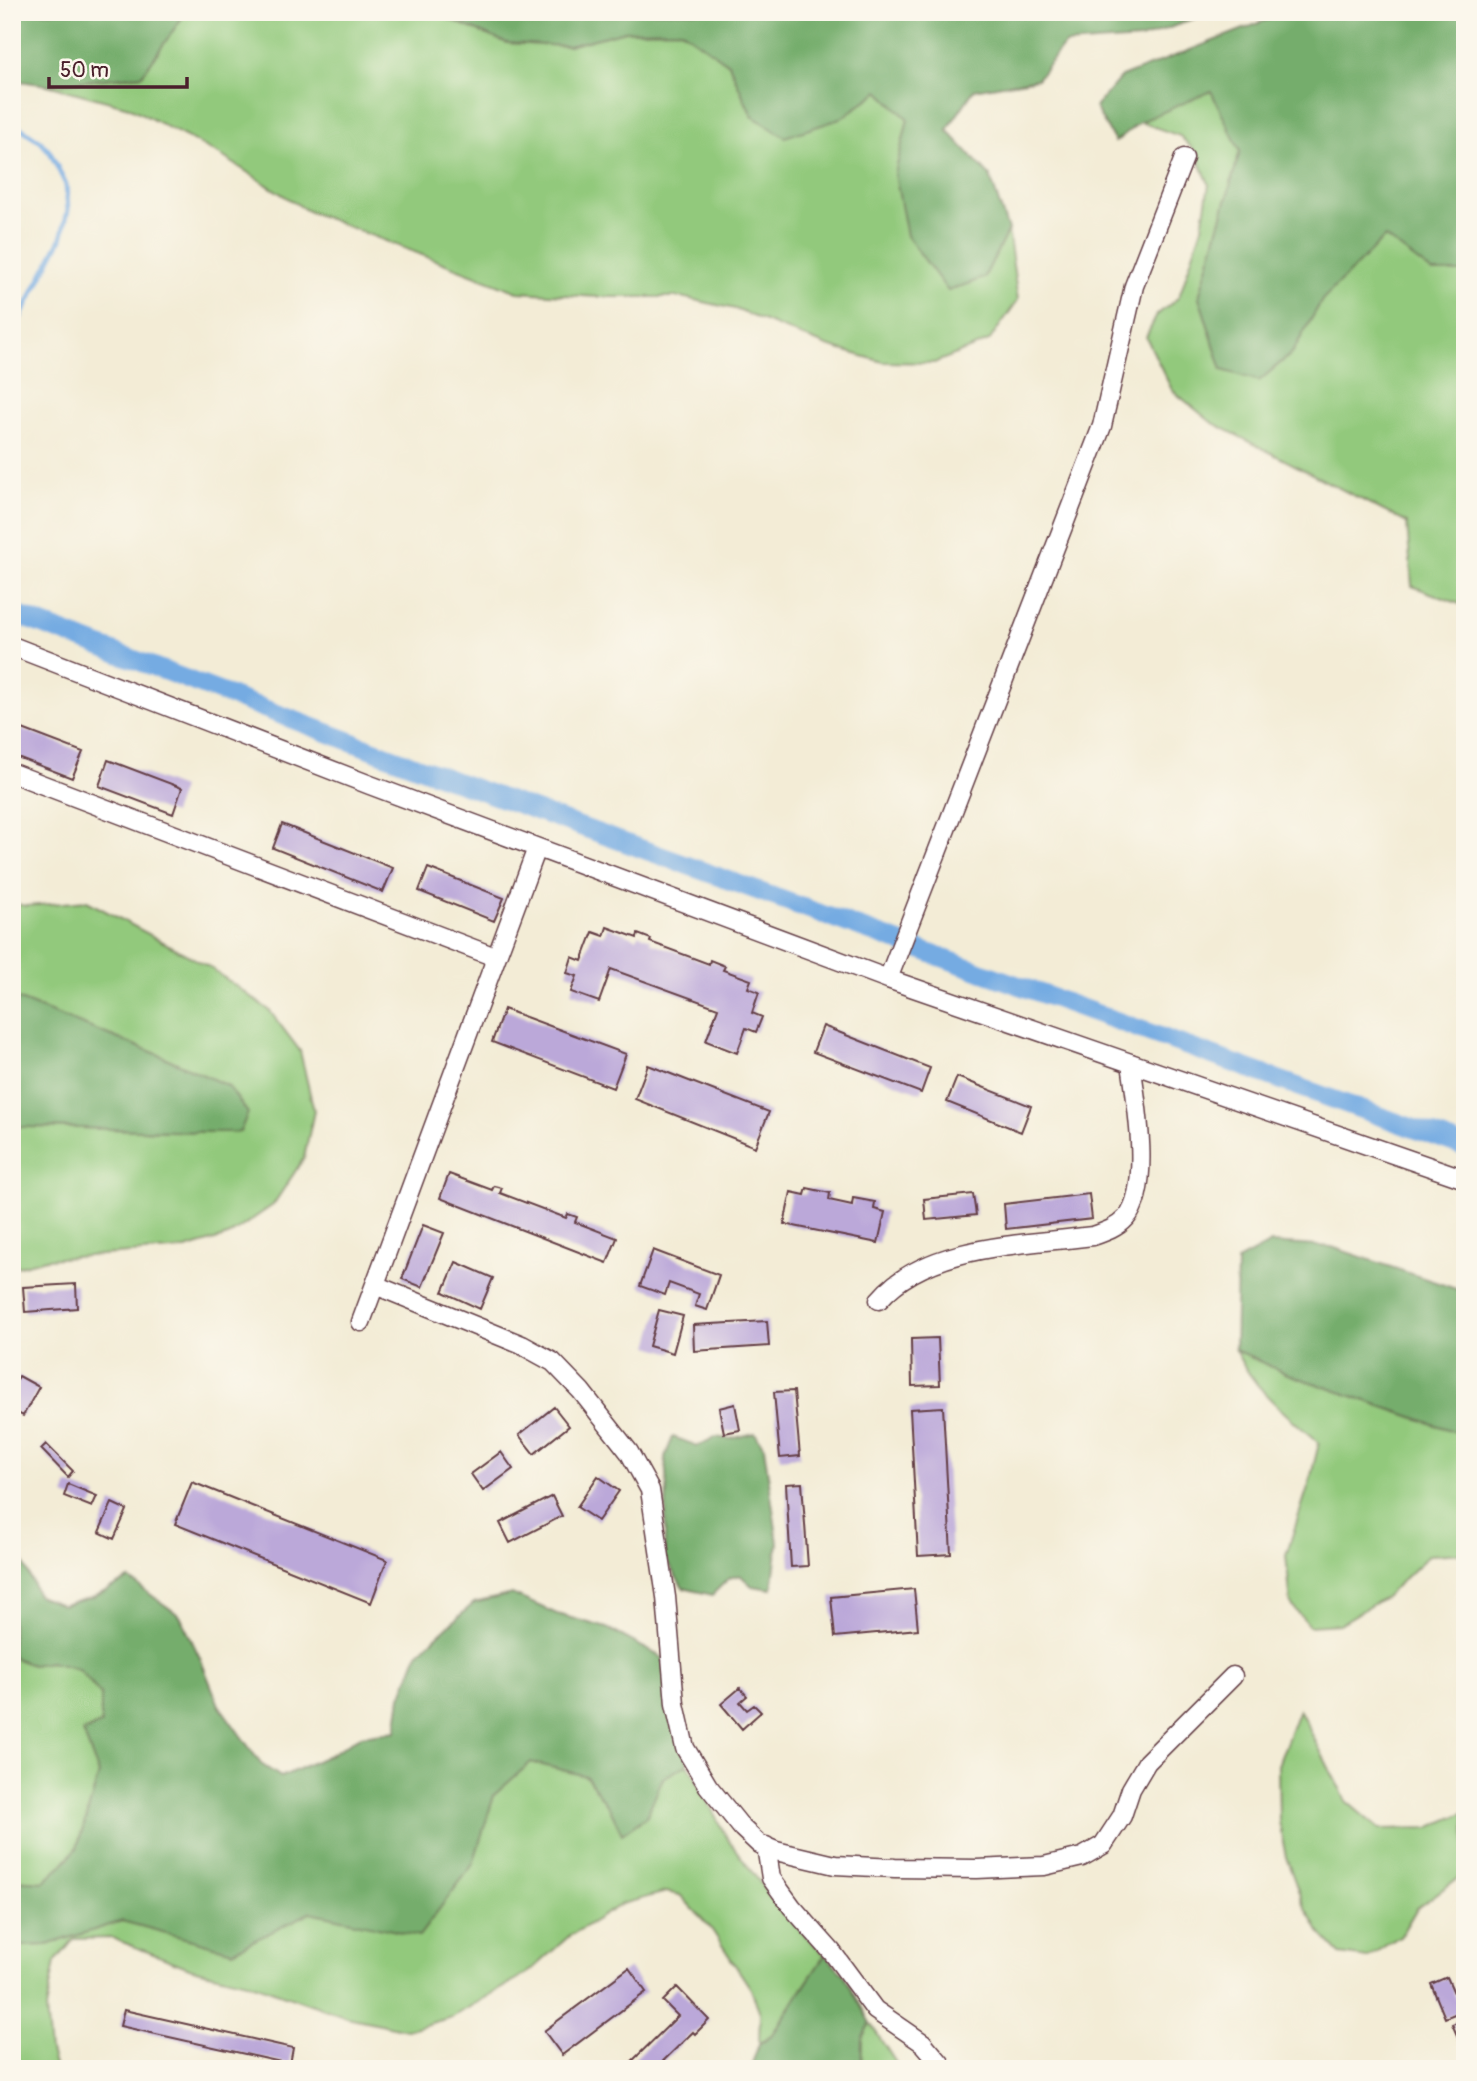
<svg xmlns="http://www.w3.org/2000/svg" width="1477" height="2081" viewBox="0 0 1477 2081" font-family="Pangolin,sans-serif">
	<rect width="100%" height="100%" fill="#fbf7ec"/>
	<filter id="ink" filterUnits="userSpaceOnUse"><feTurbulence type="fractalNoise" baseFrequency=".0143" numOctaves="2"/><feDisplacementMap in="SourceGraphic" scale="14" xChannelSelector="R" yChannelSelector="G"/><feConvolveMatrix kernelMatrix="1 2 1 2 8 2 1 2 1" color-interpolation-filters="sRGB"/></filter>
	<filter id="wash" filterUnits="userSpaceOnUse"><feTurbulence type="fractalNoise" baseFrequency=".00686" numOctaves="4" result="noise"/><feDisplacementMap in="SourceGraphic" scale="28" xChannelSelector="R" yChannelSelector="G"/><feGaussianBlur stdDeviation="1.57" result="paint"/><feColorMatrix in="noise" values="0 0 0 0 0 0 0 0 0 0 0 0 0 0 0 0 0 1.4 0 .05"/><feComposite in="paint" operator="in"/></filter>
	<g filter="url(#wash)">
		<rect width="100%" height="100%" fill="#f3ecd6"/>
		<path fill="#92c97c" stroke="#6e7454" stroke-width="2" d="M186 12 439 15 507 43 568 46 625 31 681 30 729 64 752 116 840 119 879 91 908 119 895 174 984 278 1008 230 1018 300 989 341 934 363 883 362 827 346 735 309 681 297H598L518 292 308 211 219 154 129 107 47 85 142 75Z
			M1211 90 1240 151 1199 297 1222 370 1260 380 1292 353 1322 300 1385 236 1432 272H1465V606L1412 586 1407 523 1211 422 1172 390 1146 337 1157 315 1179 297 1202 227 1209 184 1196 152 1180 136 1140 122Z
			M87 901 208 966 269 1010 300 1051 314 1111 304 1158 273 1205 228 1236 186 1249 46 1259 12 1268V1127C88 1126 164 1133 240 1132L228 1086 157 1054 12 997V903L26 906Z
			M1235 1350 1285 1373 1465 1435V1553L1429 1555 1385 1597 1340 1624 1309 1626 1291 1604 1286 1555 1309 1484 1319 1443C1284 1412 1256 1392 1235 1350Z
			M12 1657 32 1665 50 1662 79 1669 101 1695V1724L83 1732 99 1774 77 1848 65 1862 43 1882 12 1880Z
			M1299 1709 1346 1801 1379 1829 1429 1828 1465 1812V1873L1417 1908 1401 1935 1367 1958 1340 1954 1319 1932 1302 1901 1286 1857 1279 1822 1278 1765Z
			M531 1762 586 1776 610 1809 622 1833 646 1817 663 1778 688 1764 727 1838 781 1911 825 1955 772 2034 759 2044 760 2013 751 1989 710 1927 680 1895 666 1892 622 1904 568 1937 529 1972 452 2017 407 2030 347 2017 251 1983 192 1969 112 1938 74 1939 55 1962 46 2009 50 2051 55 2069H12V1943L21 1946 47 1945 122 1921 233 1951 311 1912 419 1936 473 1864 494 1795Z
			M870 2023 900 2069H861L862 2038Z"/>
		<path fill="#75ad6c" stroke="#60664c" stroke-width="2" d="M12 12H186L142 75 47 85 12 80Z
			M331 12H1211L1141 39 1065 44 1037 79 974 90 947 130 990 176 1008 230 984 278 948 291 907 236 895 174 908 119 879 91 840 119 785 137 752 116 729 64 681 30 625 31 568 46 507 43 439 15 335 14Z
			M1287 12H1465V272H1432L1385 237 1322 300 1292 353 1259 381 1222 370 1199 297 1240 151 1211 91 1140 122 1115 142 1095 107 1121 77Z
			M12 997 157 1054 228 1086 248 1113 240 1132C164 1133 88 1126 12 1127Z
			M1271 1243 1332 1247 1465 1292V1435L1285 1373 1235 1350 1237 1261Z
			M755 1433 764 1447 778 1543 772 1589 752 1586 740 1575 729 1578 712 1595 683 1588 664 1557 667 1488 665 1457 673 1437 698 1446 715 1437 730 1439Z
			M12 1536 38 1596 62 1605 94 1597 129 1579 180 1616 200 1658 219 1705 261 1764 281 1777 329 1755 361 1736 396 1731 401 1697 418 1653 474 1603 512 1594 557 1614 607 1628 663 1658 688 1764 663 1778 646 1817 622 1834 610 1809 586 1776 531 1762 494 1795 473 1864 419 1936 311 1912 233 1951 122 1921 47 1945 21 1946 12 1943V1880L43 1882 65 1862 77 1848 99 1774 83 1732 101 1724V1695L79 1669 50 1662 32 1665 12 1657Z
			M825 1955 843 1973 870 2023 862 2038 861 2069H750L759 2044 773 2034Z"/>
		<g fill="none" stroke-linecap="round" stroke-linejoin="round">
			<path stroke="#74abe2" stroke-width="5" d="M12 122 41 142 50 152 66 185 68 210 61 239 12 333"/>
			<path stroke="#74abe2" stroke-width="19" d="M12 613 460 783 1465 1147"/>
		</g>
		<g id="blocks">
			<path fill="#bba8d9" d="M12 725 83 752 72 778 12 755Z
				M108 760 182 788 173 814 99 786Z
				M282 824 393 868 383 892 273 848Z
				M428 868 504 898 494 921 419 891Z
				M607 927 637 938 638 934 651 939 650 942 709 964 710 960 725 966 723 970 751 980 748 988 759 992 752 1013 762 1017 756 1032 746 1028 737 1053 706 1041 718 1008 611 969 599 1002 571 992 577 976 567 973 572 957 582 961 593 932 604 936Z
				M504 1009 626 1054 613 1088 492 1042Z
				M823 1026 930 1068 921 1093 813 1052Z
				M648 1065 769 1112 755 1147 635 1099Z
				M957 1077 1031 1106 1021 1132 947 1102Z
				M449 1174 492 1190 494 1186 502 1188 500 1193 566 1218 568 1214 577 1217 575 1222 617 1238 607 1263 440 1198Z
				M807 1188 830 1193 829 1200 852 1205 853 1198 875 1202 874 1209 885 1212 878 1243 784 1224 791 1192 805 1195Z
				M973 1194 976 1215 926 1220 924 1199Z
				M1089 1194 1092 1219 1006 1229 1004 1204Z
				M423 1225 444 1233 422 1287 402 1279Z
				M653 1250 719 1275 707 1310 695 1306 699 1294 669 1283 665 1295 640 1286Z
				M456 1262 493 1278 480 1309 443 1292Z
				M76 1284 77 1308 25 1312 23 1287Z
				M659 1310 683 1316 673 1353 649 1346Z
				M767 1321 769 1346 694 1351 693 1325Z
				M938 1338 940 1385 912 1386 911 1339Z
				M19 1376 39 1387 23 1416 12 1410V1388Z
				M794 1391 800 1456 780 1458 774 1392Z
				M735 1404 740 1430 724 1433 719 1408Z
				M554 1407 569 1426 534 1454 519 1435Z
				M943 1407 951 1554 918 1556 910 1409Z
				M46 1444 73 1471 68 1477 41 1449Z
				M501 1452 513 1469 483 1491 471 1474Z
				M598 1476 619 1491 598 1521 577 1507Z
				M192 1482 387 1560 371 1603 175 1524Z
				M802 1483 808 1566 791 1567 786 1484Z
				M68 1484 97 1496 92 1507 64 1496Z
				M552 1496 562 1516 510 1543 500 1523Z
				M112 1503 127 1510 114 1539 99 1532Z
				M914 1589 918 1629 835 1637 831 1597Z
				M740 1688 747 1696 740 1702 747 1710 754 1705 761 1712 742 1729 721 1704Z
				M629 1968 646 1992 562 2055 544 2031Z
				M1447 1977 1462 2011 1445 2018 1431 1984Z
				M677 1987 709 2020 695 2034 693 2032 655 2069H624L678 2016 663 2001Z
				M124 2010 293 2048 290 2064 120 2026Z
				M1465 2019V2053L1452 2024Z"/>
		</g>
	</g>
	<g filter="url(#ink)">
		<use href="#blocks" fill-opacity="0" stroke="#633e45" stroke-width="2"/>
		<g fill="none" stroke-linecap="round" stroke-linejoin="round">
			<g stroke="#633e45" stroke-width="21">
				<path id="minor" d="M12 646 370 785 888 979 1465 1179
					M12 773 495 957
					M888 979 1102 426 1134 286 1184 158
					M375 1285 522 1345 553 1362 581 1391 629 1452 650 1490 666 1597 675 1704 685 1748 708 1786 742 1828 759 1844 776 1851 835 1865 895 1868 977 1869 1044 1866 1082 1857 1103 1845 1122 1816 1131 1789 1147 1762 1233 1676
					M879 1300C926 1244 1025 1245 1093 1236 1105 1232 1117 1228 1126 1218 1152 1188 1136 1101 1131 1063
					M361 1322 537 848
					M766 1846 771 1878 792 1907 832 1952 875 2010 923 2043 941 2064V2069"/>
			</g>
			<use href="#minor" stroke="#fff" stroke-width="18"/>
		</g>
	</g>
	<rect width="1477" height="2081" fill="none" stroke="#fbf7ec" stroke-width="42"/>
	<path d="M49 77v10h138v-10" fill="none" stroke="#4a1f2b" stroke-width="3.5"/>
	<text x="60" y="77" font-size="21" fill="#4a1f2b" stroke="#fbf7ec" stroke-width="5" paint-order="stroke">50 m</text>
</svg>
